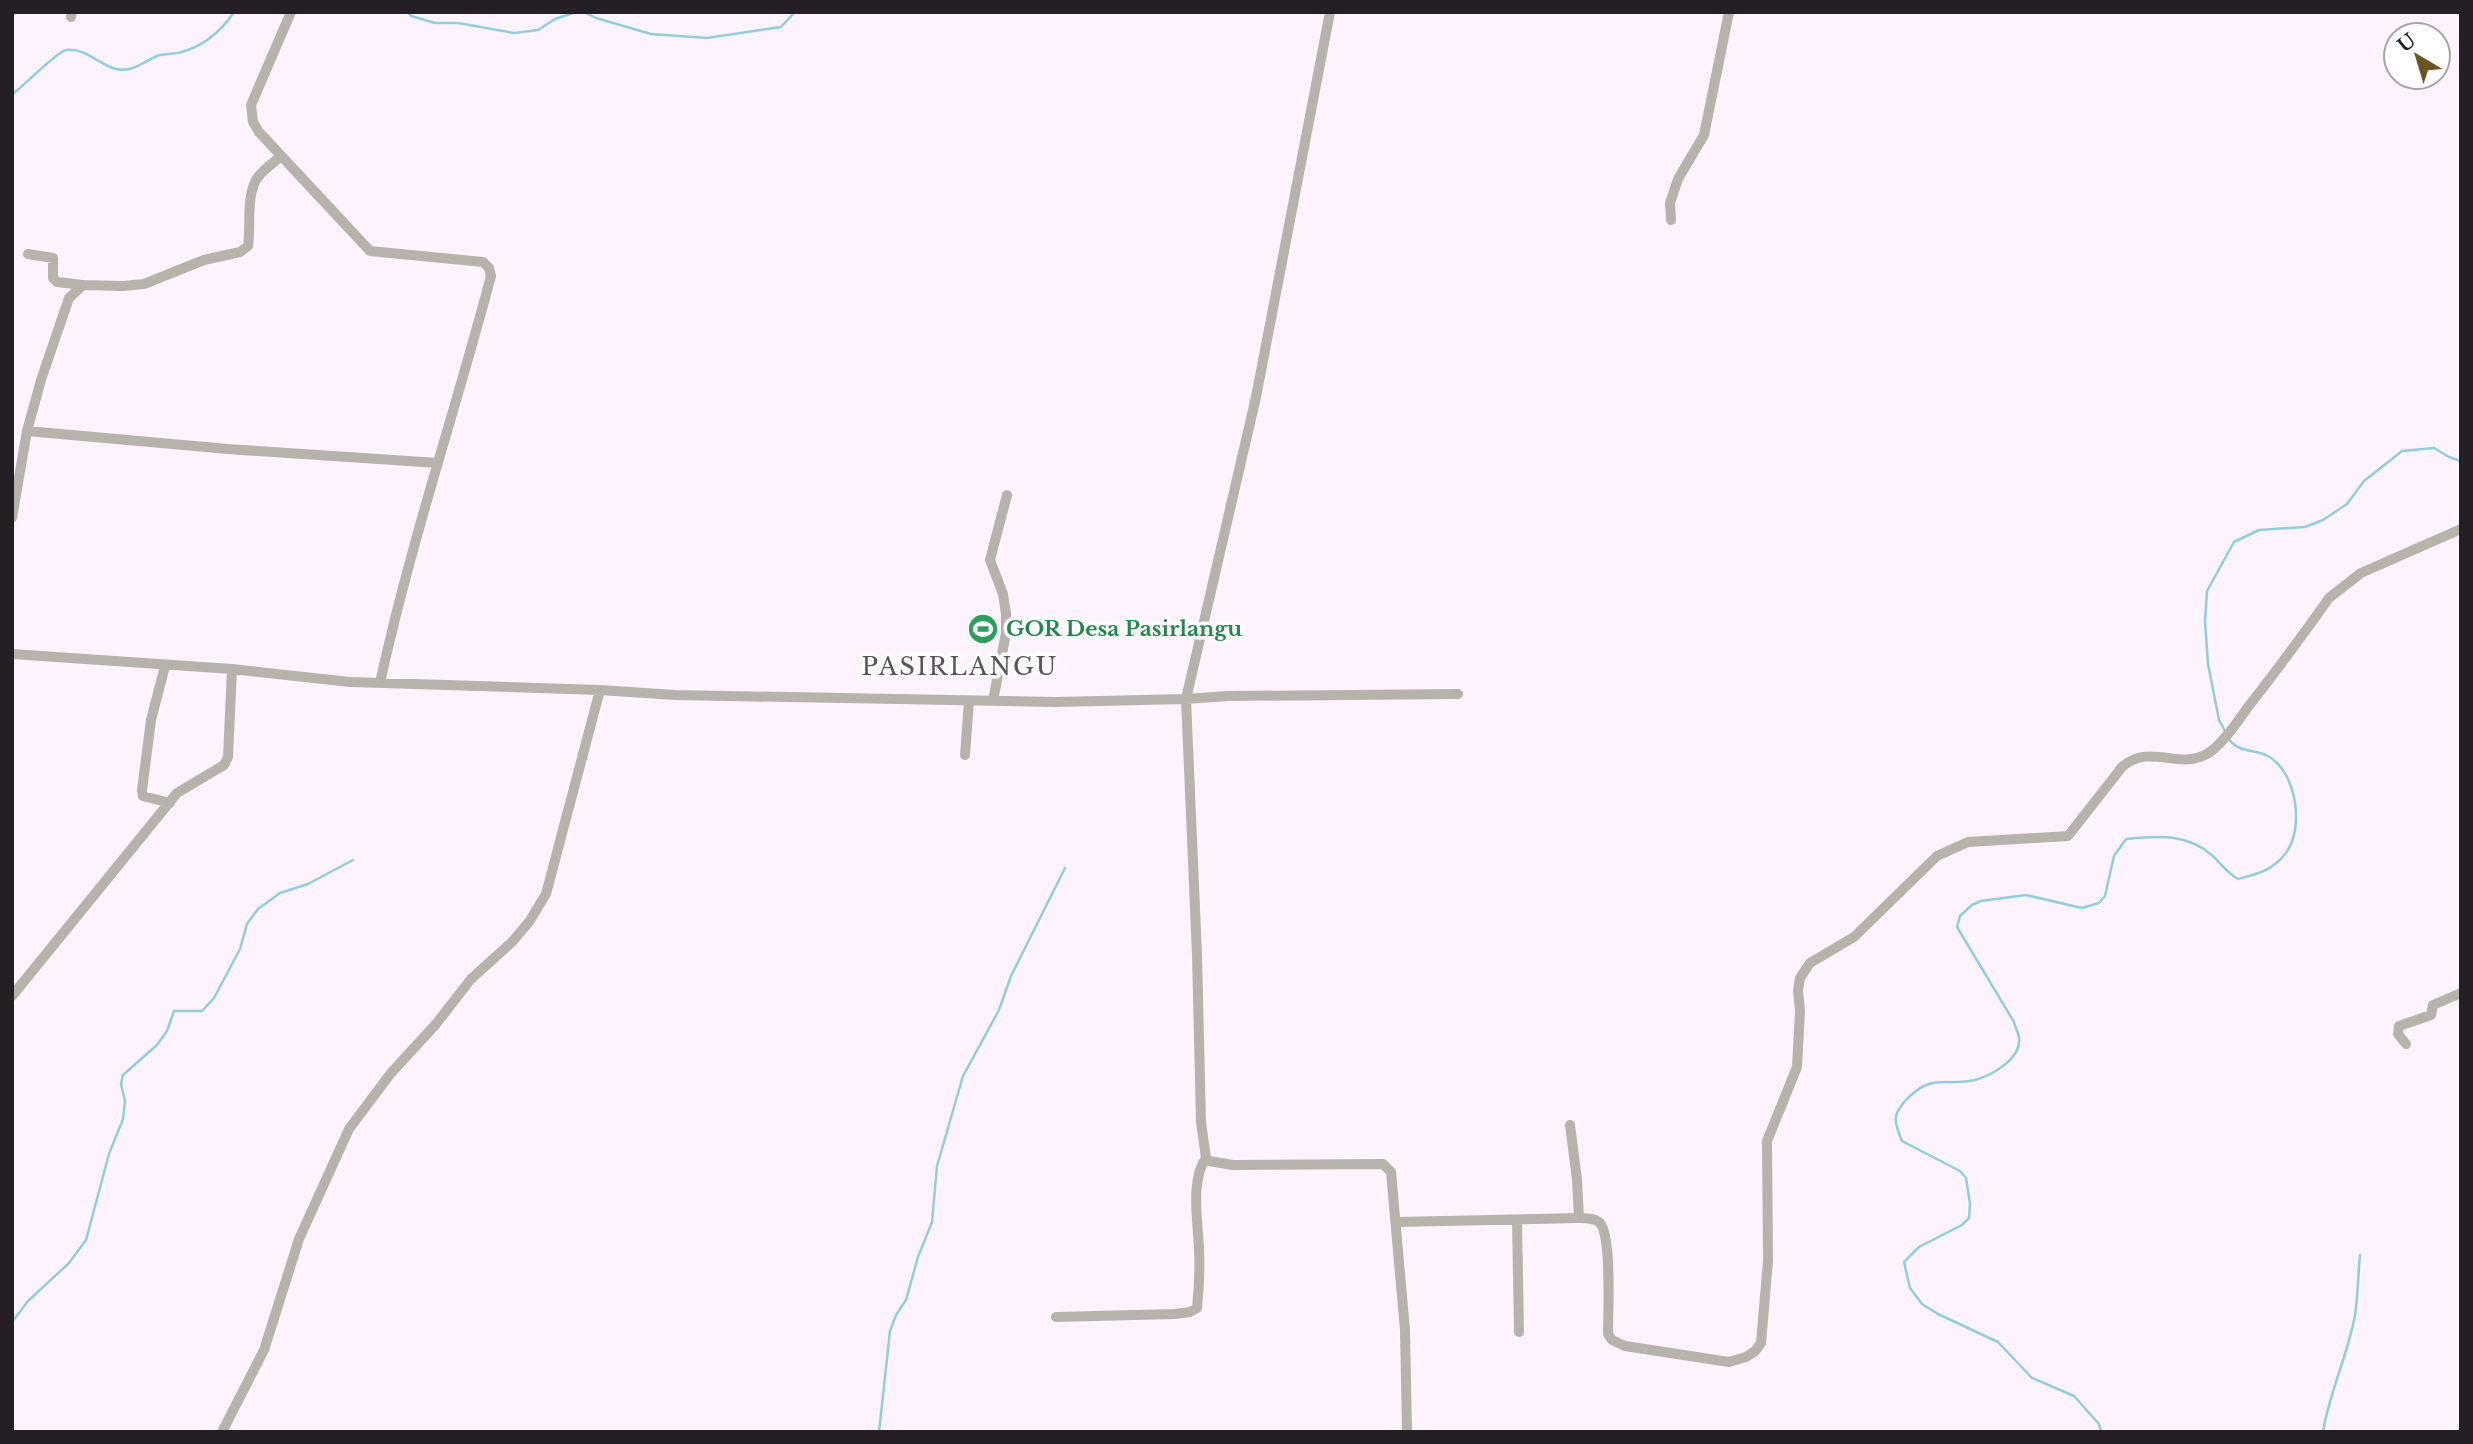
<svg xmlns="http://www.w3.org/2000/svg" width="2473" height="1444" viewBox="0 0 2473 1444" font-family="'Libre Baskerville',serif">
	<rect width="100%" height="100%" fill="#fef3fe"/>
	<g fill="none" stroke-linecap="round" stroke-linejoin="round">
		<path stroke="#92cddd" stroke-width="2.5" d="M408 12 411 16 435 23H458L514 33 538 30 555 19 576 12
			M584 12 596 18 651 34 707 38 781 27 795 12
			M12 95C22 87 58 51 66 50 84 47 100 65 116 69 132 73 143 62 157 56 163 54 171 54 178 53 203 47 220 33 234 12
			M2226 733 2219 720 2208 664 2205 621 2207 591 2234 542 2259 530 2305 527 2323 520 2347 504 2364 481 2402 451 2434 448 2449 457 2461 461
			M12 1322 28 1301 69 1263 86 1240 109 1154 123 1119 125 1101 121 1084 123 1075 157 1045 167 1031 174 1011H202L214 998 240 949 247 924 258 909 280 893 308 884 353 860
			M879 1432 890 1331 896 1315 906 1300 918 1257 932 1222 937 1166 963 1076 999 1010 1011 976 1065 868
			M2101 1432 2099 1424 2074 1396 2032 1378 1998 1342 1938 1314 1922 1304 1910 1288 1904 1262 1919 1247 1962 1225 1969 1218 1970 1204 1966 1178 1960 1171 1902 1141C1895 1123 1891 1117 1905 1101 1932 1072 1944 1087 1975 1080 1992 1075 2022 1059 2019 1037 2018 1032 2015 1027 2014 1022L1957 927 1960 916 1972 905 1981 901 2026 895 2082 908 2099 903 2105 896 2114 856 2126 839C2158 836 2187 833 2213 856 2221 864 2227 873 2238 879 2257 874 2272 871 2285 854 2305 830 2297 772 2268 756 2255 749 2238 753 2229 739
			M2323 1432C2329 1393 2348 1355 2355 1315 2358 1296 2358 1275 2360 1255"/>
		<path stroke="#b8b3aa" stroke-width="10" d="M291 12 251 105 253 122 259 132 370 251 483 262 489 268 491 276C455 412 410 545 380 683
			M1330 12 1256 397 1186 699 1197 955 1201 1122 1206 1158 1209 1161 1233 1165 1383 1164 1391 1172 1405 1330 1407 1432
			M71 17 72 12
			M1671 220 1670 203 1678 179 1704 135 1729 12
			M28 254 53 258V278L57 282 83 285
			M27 431 228 449 438 463
			M12 518 27 431 41 380 69 298 83 285 123 286 144 284 204 260 240 252 248 246C251 226 246 199 256 180 261 171 272 164 280 157
			M12 654 232 669 350 682 600 690 675 695 1056 702 1186 699 1227 696 1458 694
			M165 666 151 720 142 790 143 796 170 803
			M993 701 1006 633V614L1003 594 990 560 1007 495
			M965 755 969 701
			M12 996 177 793 224 765 228 757 232 669
			M2406 1044 2398 1034 2399 1026 2431 1015 2433 1005 2461 993
			M1570 1125 1577 1179 1579 1218
			M1517 1220 1519 1332
			M1396 1222 1579 1218C1586 1218 1595 1218 1600 1223 1612 1237 1608 1313 1608 1334L1612 1340 1625 1346 1729 1362 1746 1357 1755 1351 1761 1343 1768 1261 1767 1141 1797 1067 1800 1011 1798 991 1800 978 1810 963 1854 937 1937 856 1968 842 2068 836 2122 767C2149 743 2177 769 2205 755 2220 748 2238 721 2248 707 2276 671 2303 635 2329 598L2361 573 2461 529
			M1056 1317 1175 1314 1190 1312 1197 1308C1199 1289 1200 1269 1199 1249 1198 1223 1190 1180 1206 1158
			M222 1432 264 1350 299 1239 349 1129 391 1073 436 1024 471 979 512 942 529 922 546 894 600 690"/>
	</g>
	<defs>
		<g id="stadium-disc" transform="scale(1.575)"><circle r="9.5" fill="#2e9e5b" stroke="#fff"/><path d="M0-5a6.5 5 0 1 0 0 10a6.5 5 0 1 0 0-10ZM-3.5-1.8h7v3.6h-7Z" fill="#fff"/></g>
	</defs>
	<g fill-rule="evenodd">
		<use href="#stadium-disc" x="983" y="629"/>
	</g>
	<g text-anchor="middle" stroke-width="7" stroke-linejoin="round" paint-order="stroke">
		<g font-size="21" font-weight="bold" fill="#27864d" stroke="#fff" text-anchor="start">
			<text x="1006" y="636">GOR Desa Pasirlangu</text>
		</g>
		<g font-size="24" letter-spacing="2" fill="#5e505e" stroke="#fff">
			<text x="960" y="675">PASIRLANGU</text>
		</g>
	</g>
	<rect width="2473" height="1444" fill="none" stroke="#251e25" stroke-width="28"/>
	<g transform="translate(2417 56) rotate(322)"><circle r="33" fill="#ffffff" stroke="#a8a5a8" stroke-width="2"/>
	<path d="M0-5L12 26L0 18L-12 26Z" fill="#6c5324"/>
	<text y="-10" font-size="19" font-weight="bold" text-anchor="middle" fill="#251e25">U</text>
	</g>
</svg>
